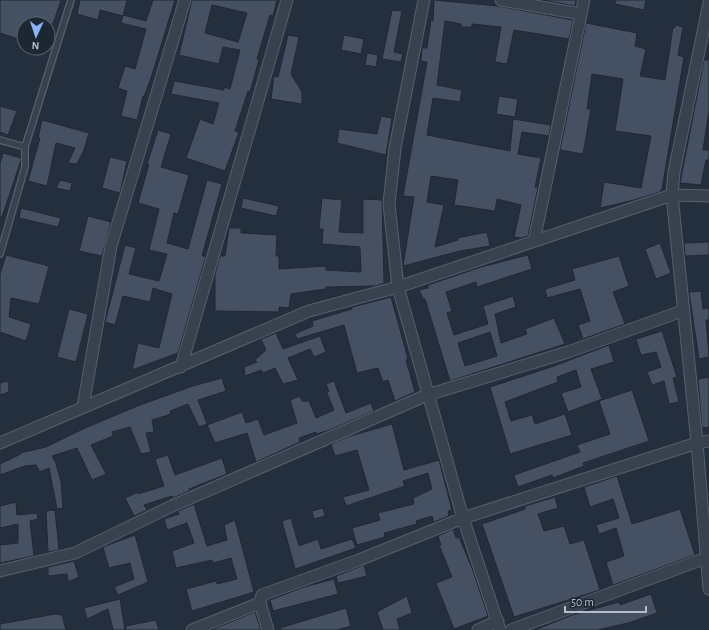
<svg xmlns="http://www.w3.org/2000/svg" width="709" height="630" viewBox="0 0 709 630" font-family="'Alegreya Sans',sans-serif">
	<rect width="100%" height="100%" fill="#242f3e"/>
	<path fill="#455162" stroke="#1f2835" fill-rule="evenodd" d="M0 0H61L53 24H24V41L0 33Z
		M80 0H127L123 16 100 10 98 20 77 14Z
		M153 0H175L152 75 144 97 143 96 137 120 121 116 127 91 118 88 125 66 135 69 146 29 121 23 123 15 146 21Z
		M192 0H277L273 16 270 15 257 59 259 60 250 92 248 91 235 131 239 132 225 171 186 158 200 119 213 124 219 103 171 94 174 81 224 90V87L230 89 240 50 223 47 219 64 179 55ZM212 5 247 13 238 42 205 33Z
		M434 0 498 6 573 20 569 39 514 30 507 64 495 62 501 27 472 24V27H461V24L445 21 437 85 462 90 460 102 433 98 427 135 510 151 513 119 551 125 549 136 522 132 518 154 541 158 535 187H538L528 236 521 238 514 237 521 205 497 199 495 211 454 205 458 180 431 176 427 202 444 205 435 247 458 240 457 238 487 232 490 246 460 251 403 266 414 197 403 196 427 62 421 61 422 48H427L431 20 433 21Z
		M542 0H576L575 6Z
		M615 0H646L644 10 615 4Z
		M392 10 402 11 394 52 403 54 401 62 382 59Z
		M586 23 637 33 635 46 646 49 640 76 665 80 673 27 675 28V25L683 27 678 55 684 57 662 189 660 192 634 200 600 208 604 182 641 188 651 136 615 131 623 79 592 74 587 109H591L583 154 560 150Z
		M288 35 299 37 291 74 302 92V104L271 99 274 76 278 77Z
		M344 35 364 39 361 54 341 50Z
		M367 53 378 55 376 67 365 65Z
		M704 60H709V111L703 150H709V160H706L701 185 680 183Z
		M499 96 518 99 515 117 496 114Z
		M0 106 17 111 8 135 0 132Z
		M381 116 392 118 386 155 337 143 339 129 377 134Z
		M42 120 89 133 84 150 77 164 68 163 75 148 56 143 47 186 28 181 40 138H38Z
		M158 130 171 134 161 167 189 175 178 214 174 213 167 243 188 249 207 180 222 184 202 256H206L178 353 132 370 138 343 159 348 172 294 153 288 150 302 123 296 115 325 105 322 125 245 136 248 129 274 159 281 167 254 149 250 159 209 138 203 149 164H147Z
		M3 153 21 158V160L2 217H0V163Z
		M110 157 127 161 120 193 102 188Z
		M60 180 72 183 70 191 56 188Z
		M243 198 279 206 276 216 241 208Z
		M322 198 342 200 339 232 363 233V199L382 200 384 283 376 286 326 287 325 289 291 294 289 308 279 307V312L215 311V274L220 256H225L229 228H241V233L277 235 276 256H279V269L326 266V270L361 272 360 247 322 244 323 229H319Z
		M21 208 61 218 58 227 19 218Z
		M88 216 111 222 102 256 79 251Z
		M709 242V255L685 256 684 243Z
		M660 243 671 273 656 279 645 249Z
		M6 255 49 266 39 304 11 298 9 317 31 324 26 341 0 332V274Z
		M528 255 532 269 477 287 476 282 446 292 452 311 447 313 454 335 488 324 483 306 513 296 516 307 495 314 501 343 527 334 525 329 554 318 565 344 450 381 425 299H423L419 290 428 288V285L481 267ZM490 332 497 356 465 366 458 343Z
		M619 256 629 286 613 292 625 324 583 339 578 325 590 321 580 289 547 298 545 289 575 280 572 269Z
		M701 291 703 309 709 308V320H706L709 357 699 359 689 292Z
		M391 297 408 359 406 360 415 392 395 401 388 380 383 382 378 368 357 373 344 325 297 339 295 334 313 326 312 321 352 309V307Z
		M69 309 88 314 76 362 57 357Z
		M662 331 677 377 673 378 679 402 669 404 664 381 652 385 647 372 661 367 656 352 641 355 636 339Z
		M276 333 283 349 320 336 326 352 314 357 310 349 288 358 298 380 283 384 275 368 263 373 261 370 245 376 244 367 257 362 255 360 266 350 261 339Z
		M609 345 614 362 591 369 602 399 568 412 561 393 581 387 576 370 557 377 558 382 505 402 511 421 532 415 535 424 565 414 572 435 510 454 490 387 554 366Z
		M709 377V427L702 428 698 379Z
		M222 378 226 391 198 400 207 424 199 427 188 404 170 411 171 414 152 420 154 432 146 433 151 452 141 454 130 427 112 432 113 436 91 445 106 474 92 480 77 448 52 456 57 465H56L61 481 63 508 57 509 49 468 40 472 36 465 25 466 0 475V464L21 454 20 453 46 447 85 428 140 405 193 386Z
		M8 381 9 392 0 395V383Z
		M334 381 346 413 371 403 374 411 327 431 316 434V432L299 438 300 442 256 462 247 433 215 443 207 425 242 412 246 423 258 419 264 435 297 423 290 400 300 396 302 401H309L316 418 334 410 327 393 329 391 326 384Z
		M632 390 649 441 583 463 584 466 553 478 552 475 518 487 514 475 580 452 577 445 610 434 599 401Z
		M392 424 404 470 439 460 452 510 448 511 449 516 434 522 432 516 416 521 417 524 384 533 385 537 357 545 352 528 380 520 378 513 414 504 413 498 432 489 428 473 403 481 405 486 346 506 343 497 369 490 357 450 335 456 331 444 347 437Z
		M168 455 175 475 222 458 227 474 189 489V491L173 498 172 496 144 505 147 510 134 516 125 498 138 492V494L164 486 155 459Z
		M617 476 632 524 680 509 695 555 613 585 606 562 624 556 616 528 599 534 596 525 619 518 613 499 590 507 584 487Z
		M555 497 558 508 538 514 544 531 564 526 570 544 584 540 600 590 514 617 482 524 525 509V506Z
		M16 502 17 515 37 513 38 519 30 521 34 556 0 563V545L18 543V524L0 528V506Z
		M194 504 207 546 227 540 224 525 235 520 254 592 192 611 186 589 216 581 217 584 237 579 231 558 213 563 212 560 176 568 172 551 194 543 187 523 167 530 164 519 179 514 178 511Z
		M323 508 325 516 314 519 312 511Z
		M55 510 59 550 48 552 46 511Z
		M291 518 299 546 318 539 321 549 352 539 356 548 295 569 282 521Z
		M453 529 456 538 459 537 472 568 488 616 454 629 436 583 452 577 439 545H441L438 536Z
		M135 535 148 582 118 595 114 587 134 579 130 563 109 568 103 547Z
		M74 561 79 577 68 582 67 574 48 576V567Z
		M364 565 367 576 338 583 336 576Z
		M334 579 338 594 273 611 270 600 304 587Z
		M651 594 657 613 628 623 597 630H535L572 615 619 602 620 605Z
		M407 596 412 613 397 619 400 630H383L377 612Z
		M120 599 125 630H113L108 609 87 619 84 608Z
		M346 608 351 626 337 630H281L280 628Z
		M255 612 261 630H211Z
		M55 614 62 615 66 630H0V624Z
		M156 620 159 630H126V626Z"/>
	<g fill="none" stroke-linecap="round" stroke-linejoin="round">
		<g stroke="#565f6c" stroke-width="8">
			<path id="lane" d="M0 140 25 147
				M0 254 25 167V147L71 0"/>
		</g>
		<g stroke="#565f6c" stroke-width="13">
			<path id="street" d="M424 0 395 148 389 204 398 287 463 518 500 630
				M501 0 581 14
				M709 3 674 172 672 195 697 443 709 589
				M534 241 584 0
				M181 367 287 0
				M83 407 111 246 185 0
				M0 443 309 311 398 287 672 195 709 196
				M0 571 75 553 172 506 427 395 568 352 682 311
				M260 603 268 630
				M192 630 260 603 262 595 359 560 463 518 697 443 709 441
				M478 630 498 621
				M511 630 706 558"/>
		</g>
		<use href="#lane" stroke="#38414e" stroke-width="5.5"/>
		<use href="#street" stroke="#38414e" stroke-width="11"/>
	</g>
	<g transform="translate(36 36) rotate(183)"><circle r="19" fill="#1d2633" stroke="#59626f"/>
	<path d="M0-3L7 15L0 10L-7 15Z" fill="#8ab4f8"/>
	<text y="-6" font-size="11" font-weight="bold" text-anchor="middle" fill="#b4bcc9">N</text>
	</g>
	<path d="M565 606v6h81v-6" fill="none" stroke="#b4bcc9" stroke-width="2"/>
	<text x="571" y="606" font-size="12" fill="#b4bcc9" stroke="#1d2633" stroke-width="3" paint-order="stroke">50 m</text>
</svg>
